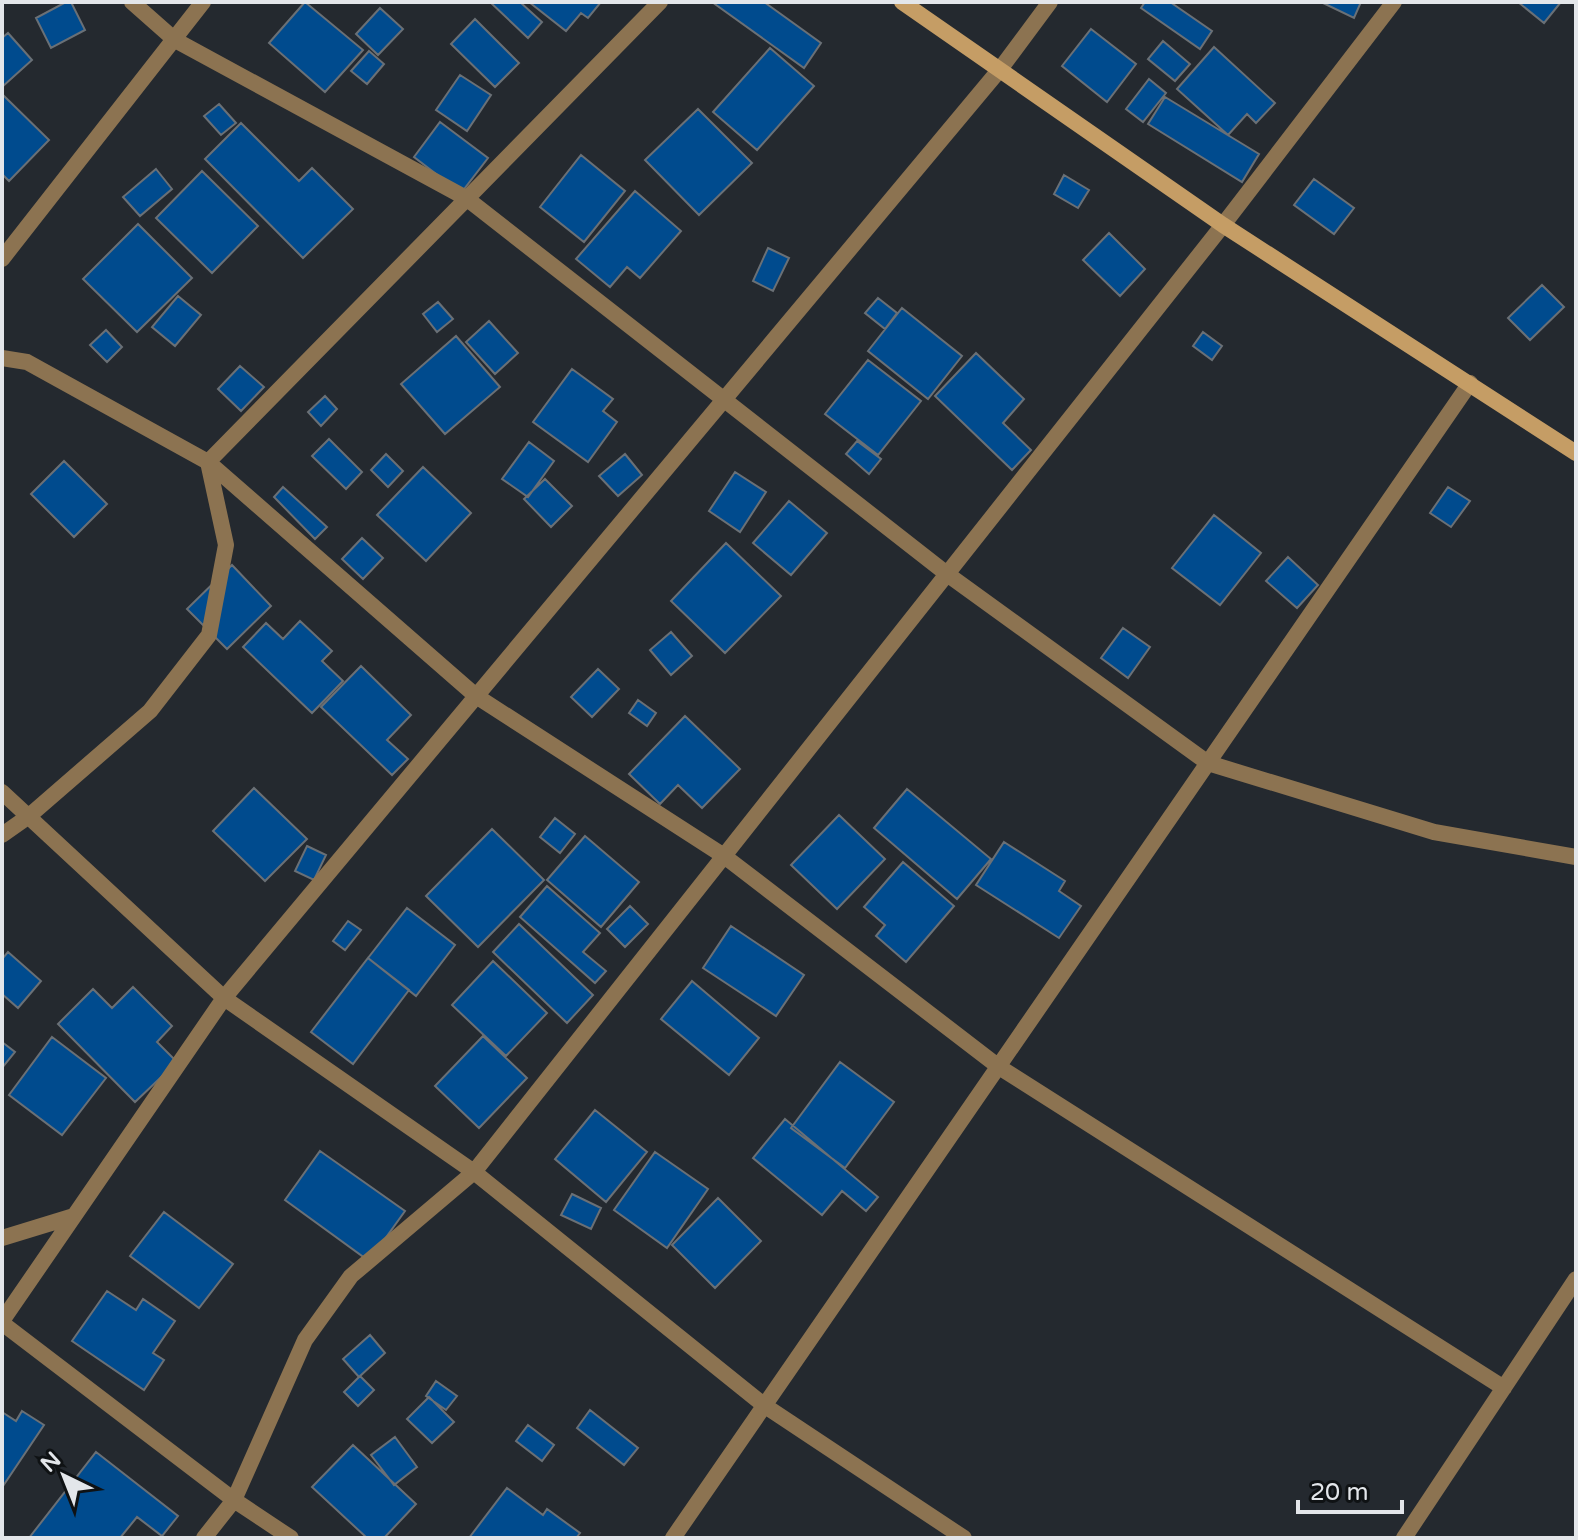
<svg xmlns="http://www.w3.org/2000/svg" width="1578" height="1540" viewBox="0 0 1578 1540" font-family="'Varela Round',sans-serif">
	<rect width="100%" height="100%" fill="#24292f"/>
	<path fill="#004b8e" stroke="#6a7076" stroke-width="2" d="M66 2H71L85 30 51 48 36 18Z
		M305 2 363 50 325 92 269 43Z
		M490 2H520L542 22 528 38Z
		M529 2H601L588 18 581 13 566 31Z
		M712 2H764L821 43 804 68Z
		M1145 2H1170L1212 31 1200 49 1141 8Z
		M1321 2H1361L1354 18Z
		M1518 2H1561L1544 23Z
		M380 8 403 29 378 55 356 34Z
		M475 19 519 63 495 87 451 44Z
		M1091 29 1136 64 1107 102 1062 66Z
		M8 33 32 60 2 87V38Z
		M1163 41 1190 64 1175 81 1148 59Z
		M1214 47 1275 103 1256 123 1247 114 1228 135 1177 89Z
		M770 48 814 86 757 150 713 112Z
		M369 51 384 64 367 84 351 71Z
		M460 75 491 95 467 131 436 110Z
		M1149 79 1166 93 1143 122 1126 109Z
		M2 94 49 140 9 181 2 174Z
		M1165 97 1259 154 1242 182 1148 124Z
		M219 104 236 123 221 135 204 116Z
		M698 109 752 163 699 215 645 160Z
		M440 122 488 158 461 193 414 157Z
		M241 123 299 181 312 168 353 209 303 258 205 159Z
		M581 155 625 191 584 242 540 207Z
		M156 169 172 189 140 216 123 197Z
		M202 171 258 226 212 273 156 218Z
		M1064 175 1089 190 1078 208 1054 194Z
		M1314 179 1354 208 1334 234 1294 205Z
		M635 191 681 231 640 278 627 267 610 287 576 259Z
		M138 224 192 278 137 332 83 279Z
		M1109 233 1145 269 1120 296 1083 260Z
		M768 248 789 258 773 291 753 281Z
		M1542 285 1564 307 1530 340 1508 318Z
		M178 296 201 315 175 346 152 327Z
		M878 298 897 313 885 329 865 313Z
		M438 302 453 319 437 332 423 314Z
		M902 308 962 356 928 399 868 351Z
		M489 321 518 353 495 374 466 342Z
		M106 330 122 347 107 362 90 345Z
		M1203 332 1222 346 1212 360 1193 346Z
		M456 336 500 387 445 434 401 384Z
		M976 353 1024 399 1003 423 1031 450 1012 470 935 396Z
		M868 360 921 401 878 455 825 414Z
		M240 366 264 387 241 411 218 389Z
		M572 369 613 399 603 411 617 422 588 462 533 422Z
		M325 396 337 409 321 426 308 412Z
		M329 439 362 472 346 489 312 456Z
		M857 441 881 459 869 474 846 454Z
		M529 442 554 461 528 497 502 479Z
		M386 454 403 471 388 487 371 470Z
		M625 454 642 475 618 496 599 476Z
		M64 461 107 504 74 537 31 494Z
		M423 467 471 513 426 561 377 515Z
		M735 472 766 492 740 532 709 511Z
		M545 479 572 506 551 527 524 499Z
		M283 487 327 527 315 539 274 497Z
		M1448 487 1470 501 1451 527 1430 513Z
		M789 501 827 533 791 575 753 543Z
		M1214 515 1261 553 1220 605 1172 568Z
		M362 538 383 558 363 579 342 559Z
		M726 543 781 596 725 653 671 601Z
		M1288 557 1318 585 1297 608 1266 581Z
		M232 565 271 606 227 649 187 609Z
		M300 621 332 651 322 661 343 681 312 713 243 647 266 623 283 639Z
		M1123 628 1150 647 1128 678 1101 658Z
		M671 632 692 656 671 675 650 650Z
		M361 666 411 715 387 740 408 759 392 775 321 707Z
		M598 669 619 689 592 717 571 697Z
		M638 700 656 713 647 726 629 713Z
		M685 716 740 769 702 808 678 785 660 804 629 774Z
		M254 788 307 839 265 881 213 831Z
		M907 789 991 859 957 899 874 828Z
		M839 815 885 859 837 909 791 865Z
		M555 818 575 834 560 853 540 837Z
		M492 829 544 880 478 947 426 896Z
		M585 836 639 882 601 927 547 880Z
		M1004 842 1065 881 1059 891 1081 906 1059 938 976 885Z
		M307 846 326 855 314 880 295 871Z
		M903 862 954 906 906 962 876 936 885 925 864 907Z
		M547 886 600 933 583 952 606 971 595 983 520 917Z
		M630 906 648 924 625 947 607 929Z
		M407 908 455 945 416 996 368 958Z
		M348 921 361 930 345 950 333 941Z
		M519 924 593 995 567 1023 493 952Z
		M731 926 804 975 776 1016 703 968Z
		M8 952 41 981 18 1008 2 994V959Z
		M368 958 409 990 353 1064 311 1032Z
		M493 961 547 1013 506 1056 452 1005Z
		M692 981 759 1038 729 1075 661 1019Z
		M133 987 172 1026 157 1042 177 1062 135 1102 58 1024 93 989 112 1008Z
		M483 1036 527 1078 479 1128 435 1086Z
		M52 1037 106 1078 62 1135 9 1095Z
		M2 1042 15 1052 2 1068Z
		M840 1062 894 1102 845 1168 791 1128Z
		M595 1110 647 1152 606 1202 555 1159Z
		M785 1119 878 1197 866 1211 842 1191 822 1215 753 1158Z
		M320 1151 405 1211 369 1261 285 1200Z
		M655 1152 708 1189 667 1248 614 1210Z
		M572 1194 601 1208 591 1229 561 1215Z
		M718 1198 761 1241 715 1288 672 1245Z
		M164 1212 233 1264 199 1308 130 1256Z
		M107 1291 136 1310 143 1299 175 1321 153 1353 164 1360 144 1390 72 1341Z
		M370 1335 385 1353 359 1377 343 1359Z
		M360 1376 374 1390 358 1406 344 1392Z
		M436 1381 457 1396 446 1410 426 1396Z
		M429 1397 454 1422 432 1443 407 1419Z
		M590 1410 638 1448 624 1465 577 1428Z
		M22 1411 44 1425 3 1486 2 1412 16 1421Z
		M528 1425 554 1445 542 1461 516 1441Z
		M395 1437 417 1467 394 1485 371 1455Z
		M353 1445 416 1504 384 1538H367L312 1487Z
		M96 1452 178 1516 162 1536 137 1517 120 1538H29Z
		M507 1488 543 1515 547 1509 580 1533 576 1538H469Z"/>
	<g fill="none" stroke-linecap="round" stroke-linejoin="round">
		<path stroke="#8c7351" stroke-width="16" d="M132 2 175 40 466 198 947 574 1208 763 1434 832 1576 857
			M2 259 203 2
			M2 358 27 362 208 462 476 696 724 856 999 1067 1504 1388
			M2 792 224 998 474 1172 765 1406 964 1538
			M2 835 29 816 150 711 209 635 226 545 208 462 660 2
			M2 1238 74 1216
			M2 1321 224 998 1001 68 1050 2
			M2 1323 234 1500 291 1538
			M204 1538 234 1500 305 1340 351 1276 474 1172 1223 225 1394 2
			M673 1538 1470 383
			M1404 1538 1576 1279"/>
		<path stroke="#c59d65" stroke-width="16" d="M902 2 1223 225 1576 453"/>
	</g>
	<rect width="1578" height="1540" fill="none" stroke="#e3e6ea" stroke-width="8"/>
	<g transform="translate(64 1476) rotate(317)" stroke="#0f1214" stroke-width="6" paint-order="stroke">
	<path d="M0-6L14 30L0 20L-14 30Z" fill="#e3e6ea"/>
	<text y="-12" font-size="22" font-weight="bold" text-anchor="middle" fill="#e3e6ea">N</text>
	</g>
	<path d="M1298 1500v12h104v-12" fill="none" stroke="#e3e6ea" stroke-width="4"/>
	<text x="1310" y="1500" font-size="24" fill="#e3e6ea" stroke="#0f1214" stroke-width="6" paint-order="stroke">20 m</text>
</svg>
